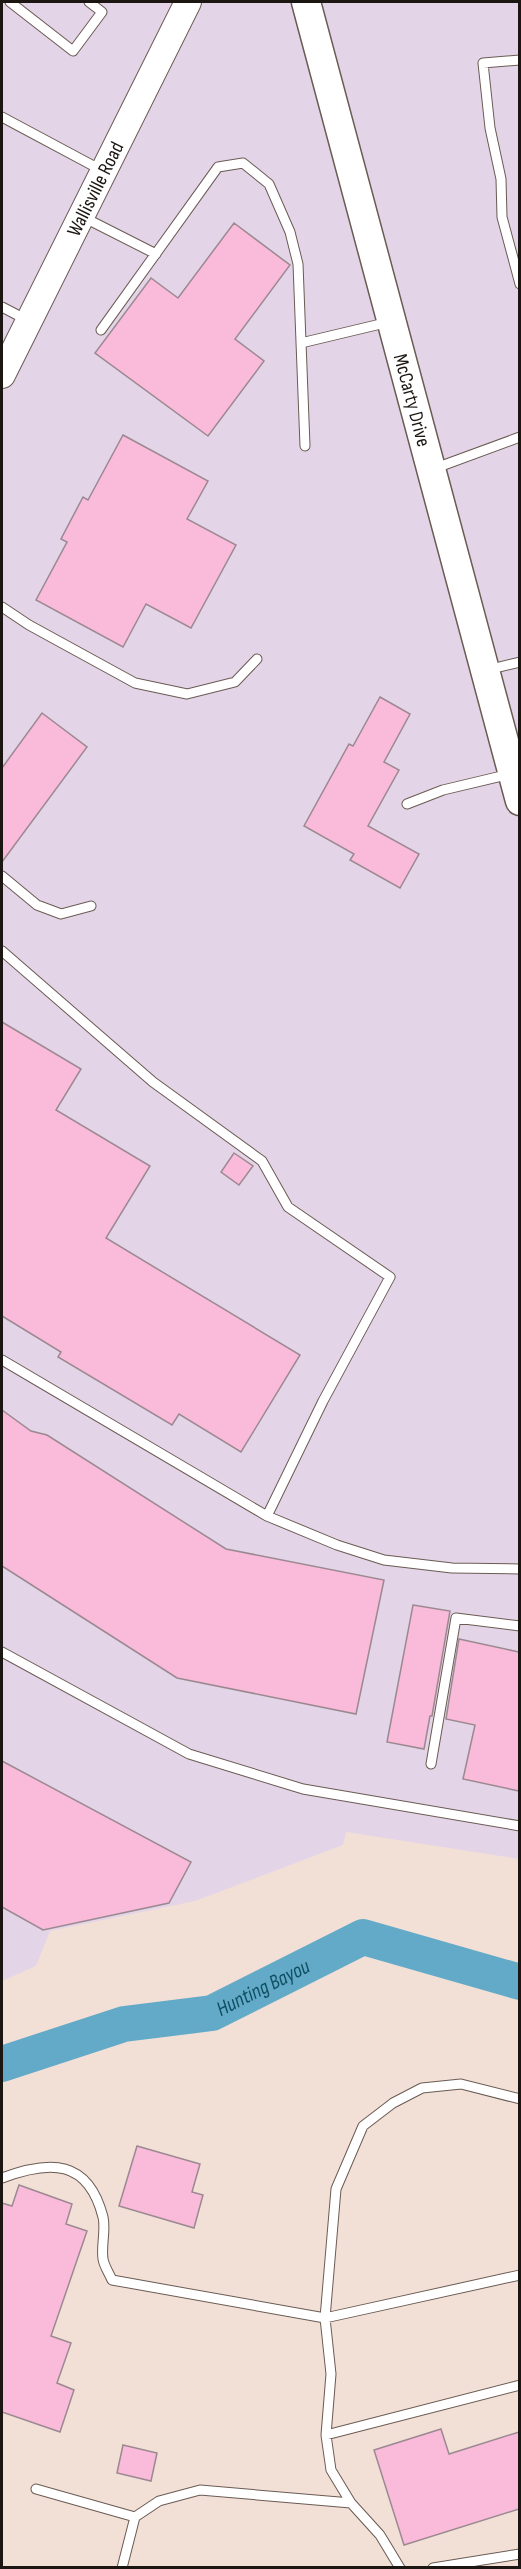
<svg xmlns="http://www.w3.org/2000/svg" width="521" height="2569" viewBox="0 0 521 2569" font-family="'Sofia Sans Condensed',sans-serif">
	<rect width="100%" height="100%" fill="#f2e0d7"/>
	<path fill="#e4d4e7" d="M2 2H519V1859L346 1832 343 1845 195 1901 50 1931 36 1966 2 1981Z"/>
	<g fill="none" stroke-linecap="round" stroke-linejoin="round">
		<path stroke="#62aac7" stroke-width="36" id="s1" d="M2 2064 124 2024 212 2013 363 1937 520 1982"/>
	</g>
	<path fill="#fabad9" stroke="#9b8991" stroke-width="1.5" d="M234 223 290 265 235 339 264 361 208 436 95 353 151 278 178 298Z
		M123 435 208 481 187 519 236 545 191 628 146 604 123 647 36 600 67 542 61 539 83 497 88 500Z
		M380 697 410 714 384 762 399 770 368 826 419 854 400 888 350 860 354 854 304 826 349 744 353 746Z
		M42 713 87 747 2 862V768Z
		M2 1022 81 1069 56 1110 150 1166 106 1238 300 1355 241 1452 179 1414 172 1425 58 1357 61 1352 2 1316Z
		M234 1153 253 1166 239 1185 221 1172Z
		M2 1410 31 1431 47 1435 226 1549 384 1580 356 1714 177 1678 2 1566Z
		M413 1605 450 1611 432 1716H430L424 1749 387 1742Z
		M459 1639 519 1652V1791L463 1779 475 1725 446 1719Z
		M2 1761 191 1862 169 1903 43 1930 2 1907Z
		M137 2146 200 2164 192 2192 203 2195 194 2228 119 2206Z
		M19 2185 72 2204 66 2224 87 2231 51 2336 71 2343 57 2383 74 2390 60 2432 2 2412V2203L12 2206Z
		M441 2429 449 2454 519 2432V2509L404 2545 374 2450Z
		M123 2445 157 2453 151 2481 117 2473Z"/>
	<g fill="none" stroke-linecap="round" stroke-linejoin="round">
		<g stroke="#6a5b53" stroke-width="11">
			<path id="service" d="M10 2 73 51 102 12 89 2
				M520 60 483 63 490 128 501 179 502 217 520 284
				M2 117 103 171
				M83 217 156 254
				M2 307 27 320
				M101 330 218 167 243 163 269 184 290 232 298 264 305 446
				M301 343 389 322
				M433 469 520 437
				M2 607 29 625 135 683 187 694 235 682 257 659
				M487 670 520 662
				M407 804 443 790 510 774
				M2 876 37 905 61 914 91 906
				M2 951 153 1082 262 1161 288 1207 390 1277 323 1401 267 1516
				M2 1360 267 1516 337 1545 384 1560 452 1568 520 1569
				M2 1652 189 1754 303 1789 520 1826
				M431 1764 456 1618 520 1626
				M2 2178C50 2160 88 2159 103 2217 106 2230 101 2245 103 2259 104 2266 109 2273 112 2280L325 2318 520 2275
				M326 2435 520 2385
				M36 2489 135 2517
				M122 2568 135 2517 159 2501 200 2490 351 2503
				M400 2568 380 2535 351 2503 331 2470 326 2435 331 2374 325 2318 336 2189 363 2126 393 2103 422 2088 461 2084 520 2099
				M433 2568 520 2554"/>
		</g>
		<g stroke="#6a5b53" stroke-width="28">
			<g id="secondary">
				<path id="s2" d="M2 375 188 2"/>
			</g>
		</g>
		<g stroke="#6a5b53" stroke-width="31">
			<g id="primary">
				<path id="s3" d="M306 2 520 801"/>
			</g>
		</g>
		<use href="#service" stroke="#fff" stroke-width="9"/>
		<use href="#secondary" stroke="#fff" stroke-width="26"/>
		<use href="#primary" stroke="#fff" stroke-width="28"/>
	</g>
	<g text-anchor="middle" stroke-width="4.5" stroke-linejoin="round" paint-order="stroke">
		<g font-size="20" fill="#1c1613" stroke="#fff">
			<text dy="7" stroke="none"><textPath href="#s2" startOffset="208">Wallisville Road</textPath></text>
			<text dy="7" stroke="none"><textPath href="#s3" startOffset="412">McCarty Drive</textPath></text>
		</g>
		<g font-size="21" font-style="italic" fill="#104e62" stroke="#fff">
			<text dy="7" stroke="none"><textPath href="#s1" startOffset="274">Hunting Bayou</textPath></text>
		</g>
	</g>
	<rect width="521" height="2569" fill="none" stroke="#1c1613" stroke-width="6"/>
</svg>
